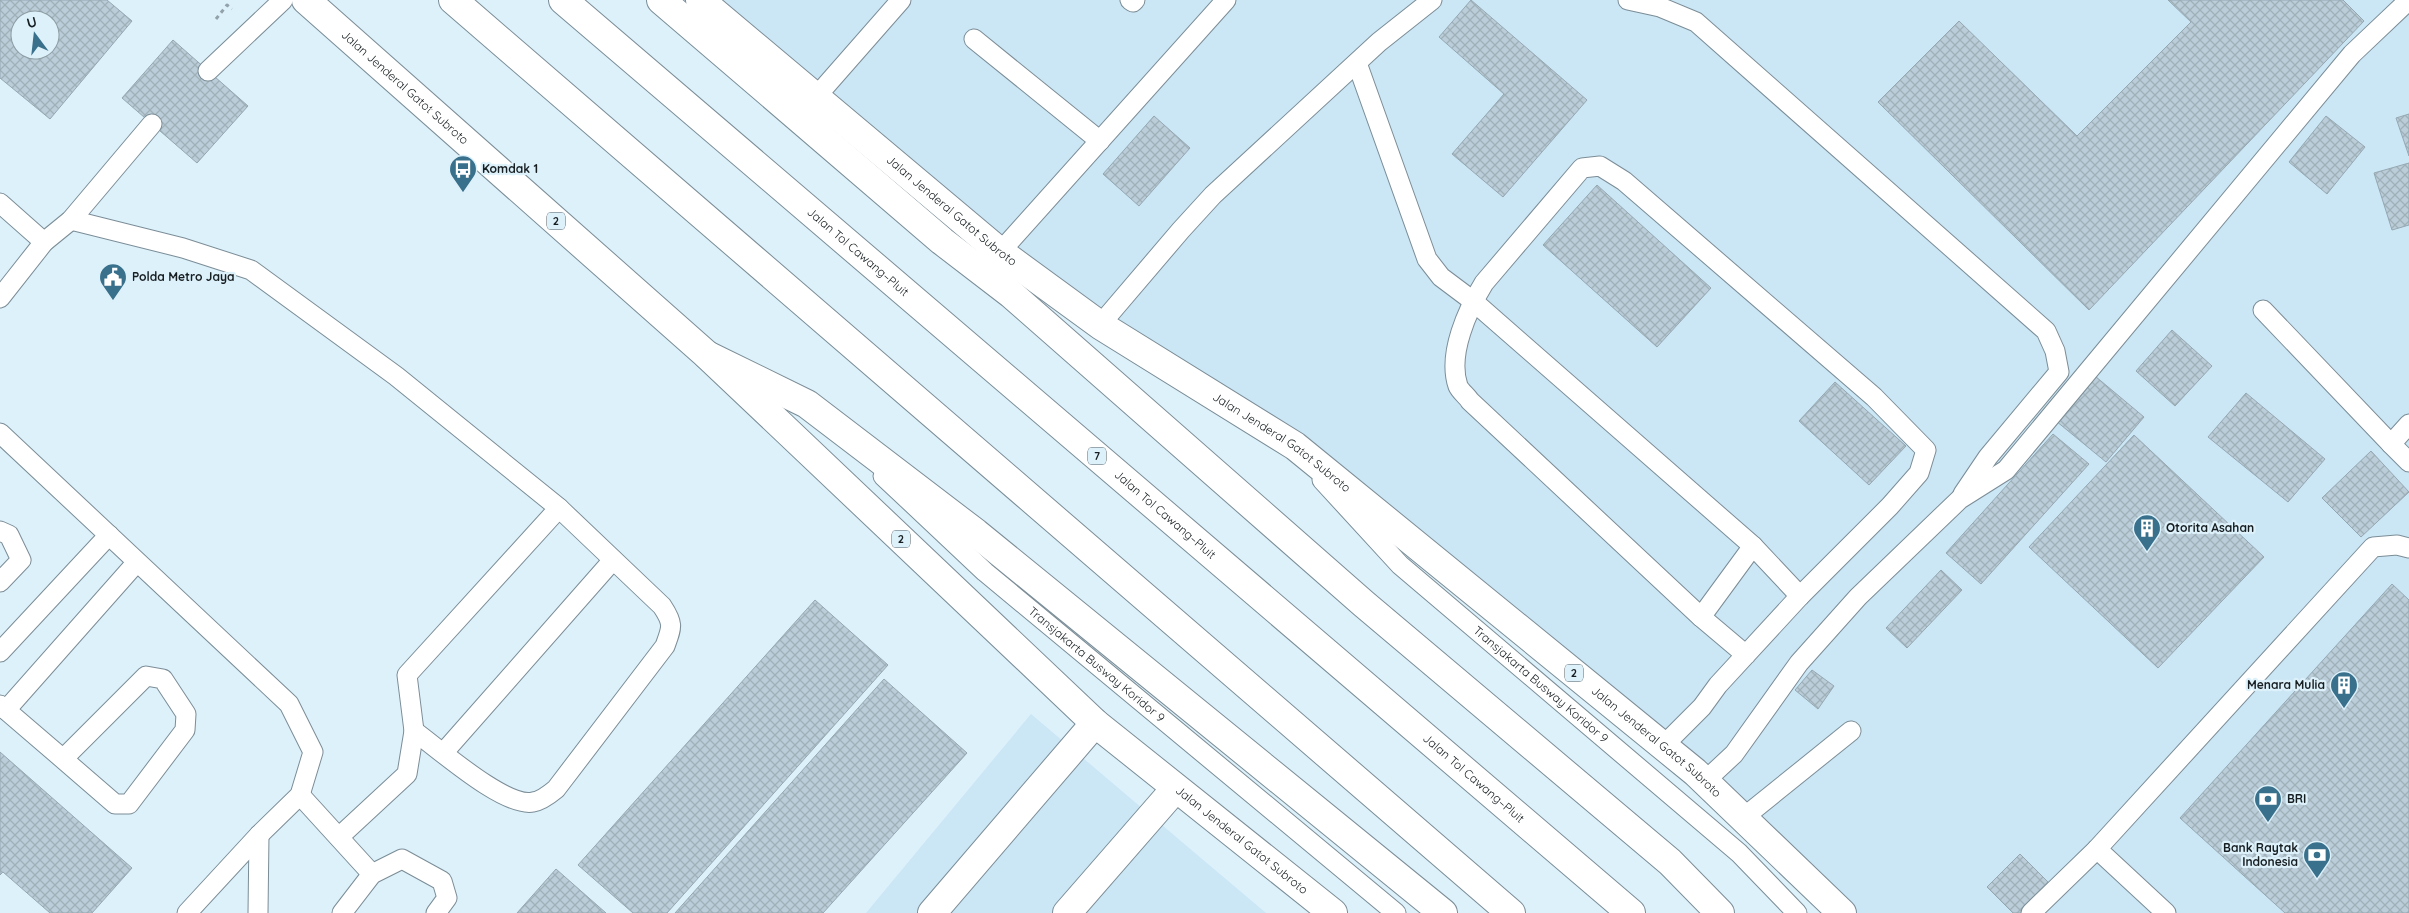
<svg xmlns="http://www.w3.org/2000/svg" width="2409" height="913" viewBox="0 0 2409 913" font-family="Quicksand,sans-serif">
	<defs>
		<pattern id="building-cross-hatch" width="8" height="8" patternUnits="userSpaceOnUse" patternTransform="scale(1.25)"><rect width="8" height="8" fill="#bacdd8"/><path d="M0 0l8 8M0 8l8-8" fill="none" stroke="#9fb0b9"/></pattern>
	</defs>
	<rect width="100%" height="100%" fill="#ddf1fb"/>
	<path fill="#cbe6f5" d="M701 0H2409V913H1842L1295 446 1000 252Z
		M1031 714 1195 853 1266 913H866Z"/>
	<path fill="url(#building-cross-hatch)" stroke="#95a8b2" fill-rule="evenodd" d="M0 0H107L132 21 50 119 0 78ZM20 20H50V50H20Z
		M1471 0 1587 100 1503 197 1452 154 1504 94 1439 37Z
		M2168 0H2343L2364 21 2089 310 1878 102 1959 21 2077 136 2191 22Z
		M173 40 248 106 197 163 122 98Z
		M2409 114V156L2396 118Z
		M1154 116 1190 148 1139 206 1103 174Z
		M2326 116 2365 147 2327 194 2289 162Z
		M2409 163V225L2392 230 2374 173Z
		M1597 185 1711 288 1657 347 1543 245Z
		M2172 330 2212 366 2175 406 2136 371Z
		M2095 376 2144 417 2106 462 2056 421Z
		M1835 382 1906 446 1869 485 1799 421Z
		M2246 393 2325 459 2288 502 2208 437Z
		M2053 434 2089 464 1981 584 1946 553Z
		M2134 435 2264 557 2158 668 2029 547Z
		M2371 451 2409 492 2361 537 2322 498Z
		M1941 570 1962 590 1907 648 1886 628Z
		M2392 584 2409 600V913H2285L2180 818Z
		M815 600 888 665 667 913H633L578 865Z
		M1812 670 1834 686 1818 709 1795 690Z
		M884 679 967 753 823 913H675Z
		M0 752 132 868 92 913H50L3 872 0 875Z
		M2020 854 2052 886 2024 913H2013L1987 887Z
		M556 869 606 913H517Z"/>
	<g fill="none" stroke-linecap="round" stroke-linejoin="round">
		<g stroke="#7b8d97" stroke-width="21">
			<g id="service">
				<path d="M1130 0 1133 2 1135 0"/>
				<path d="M1628 0 1660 7 1696 22 2046 331 2055 351 2059 372 1988 457 1963 494"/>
				<path d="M974 39 1100 141"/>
				<path d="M1357 63 1427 259 1441 277 1473 301 1753 546 1800 596"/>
				<path d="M208 71 283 0"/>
				<path d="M815 98 901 0"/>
				<path d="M0 203 44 242"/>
				<path d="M71 220 183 248 251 270 396 376 559 508 407 675 414 731 407 774 339 837"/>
				<path d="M1000 252 1226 0"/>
				<path d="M0 298 44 242 71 220 152 124"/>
				<path d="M2263 310 2391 444"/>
				<path d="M1100 325 1181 230 1213 195 1379 42 1432 0"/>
				<path d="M2409 424 2391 444 2409 462"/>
				<path d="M0 433 289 704 313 752 300 795 259 835 187 913"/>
				<path id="s1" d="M883 476 985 572 1396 913"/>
				<path id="s2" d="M1322 480 1400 565 1739 853 1797 913"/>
				<path d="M0 531 9 535 21 560 0 582"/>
				<path d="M1701 617 1753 546"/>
				<path d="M0 652 109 535"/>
				<path d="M0 705 63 759 146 676 163 679 186 714 185 730 129 804H115L63 759"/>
				<path d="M6 710 137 562"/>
				<path d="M414 731C439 749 505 808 533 802 541 801 550 794 556 789L665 646C672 627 674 624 662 606L559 508"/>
				<path d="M1663 746 1702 707 1718 685 1800 596 1890 506 1919 473 1926 450 1874 397 1624 181 1600 166 1582 168 1484 283C1468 309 1447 354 1458 386 1460 391 1467 396 1470 401L1701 617 1746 655"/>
				<path d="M444 752 613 560"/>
				<path d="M1705 781 1734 754 1799 663 1858 597 1960 499 2006 470 2352 54 2409 0"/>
				<path d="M300 795 372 874"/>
				<path d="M1743 818 1851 731"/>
				<path d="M2097 849 2166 913"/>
				<path d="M258 913 259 835"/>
				<path d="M342 913 372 874 402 859 442 881 447 898 436 913"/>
				<path d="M2031 913 2097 849 2373 547 2397 545 2409 548"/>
			</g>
		</g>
		<g stroke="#7b8d97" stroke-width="30">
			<path id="secondary" d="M932 913 1095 723
				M1067 913 1175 789"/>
		</g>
		<g stroke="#7b8d97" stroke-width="30">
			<g id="trunk">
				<path id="s3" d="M306 0 707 355 1095 723 1333 913"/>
				<path id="s4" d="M700 0 1000 252 1100 325 1295 446 1695 772 1842 913"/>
			</g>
		</g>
		<g stroke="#7b8d97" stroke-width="30">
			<g id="motorway">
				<path d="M453 0 1511 913"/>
				<path id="s5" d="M563 0 1631 913"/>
				<path d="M661 0 942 241 1011 294 1364 604 1670 862 1720 913"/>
				<path d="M707 355 807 404 976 533 1443 913"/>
			</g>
		</g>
		<path stroke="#93a2aa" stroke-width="3" stroke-dasharray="4 4" stroke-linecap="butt" d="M216 19 227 5 232 9"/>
		<use href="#service" stroke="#fff" stroke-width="19"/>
		<use href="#secondary" stroke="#fff" stroke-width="28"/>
		<use href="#trunk" stroke="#fff" stroke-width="28"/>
		<use href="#motorway" stroke="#fff" stroke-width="28"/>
	</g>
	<defs>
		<g id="bus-pin" transform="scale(1.4375)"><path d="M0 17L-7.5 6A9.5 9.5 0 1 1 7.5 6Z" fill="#39708b" stroke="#ddf1fb"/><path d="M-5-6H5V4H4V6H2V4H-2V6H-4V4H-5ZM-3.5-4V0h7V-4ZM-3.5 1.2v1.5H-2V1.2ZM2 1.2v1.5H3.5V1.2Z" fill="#fff"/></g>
		<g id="civic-pin" transform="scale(1.4375)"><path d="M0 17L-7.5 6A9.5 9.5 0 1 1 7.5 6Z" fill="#39708b" stroke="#ddf1fb"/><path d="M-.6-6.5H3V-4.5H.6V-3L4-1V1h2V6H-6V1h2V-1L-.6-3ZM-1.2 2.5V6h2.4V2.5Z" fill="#fff"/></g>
		<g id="building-pin" transform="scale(1.4375)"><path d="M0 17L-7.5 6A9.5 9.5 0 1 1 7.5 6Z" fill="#39708b" stroke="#ddf1fb"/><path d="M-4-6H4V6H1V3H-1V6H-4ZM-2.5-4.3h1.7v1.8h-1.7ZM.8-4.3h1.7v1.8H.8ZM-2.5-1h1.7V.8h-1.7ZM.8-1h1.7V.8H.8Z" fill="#fff"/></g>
		<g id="bank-pin" transform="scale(1.4375)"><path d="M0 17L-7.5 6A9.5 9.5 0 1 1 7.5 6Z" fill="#39708b" stroke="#ddf1fb"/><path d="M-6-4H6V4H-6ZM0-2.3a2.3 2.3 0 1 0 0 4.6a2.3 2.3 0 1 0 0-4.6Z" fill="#fff"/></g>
	</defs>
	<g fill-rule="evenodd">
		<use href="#bus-pin" x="463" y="169"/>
		<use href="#civic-pin" x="113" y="277"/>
		<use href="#building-pin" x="2147" y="528"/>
		<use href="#building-pin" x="2344" y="685"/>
		<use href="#bank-pin" x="2268" y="799"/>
		<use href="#bank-pin" x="2317" y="855"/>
	</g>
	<g text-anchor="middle" stroke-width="4.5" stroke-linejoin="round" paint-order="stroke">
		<g fill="#ddf1fb" stroke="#525d62" stroke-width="1">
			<rect x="547" y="212.5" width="18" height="17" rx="4"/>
			<rect x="1088" y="447.5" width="18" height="17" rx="4"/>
			<rect x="892" y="530.5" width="18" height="17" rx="4"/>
			<rect x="1565" y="664.5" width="18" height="17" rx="4"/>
		</g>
		<g font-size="11" font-weight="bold" fill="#171e21">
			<text x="556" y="225">2</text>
			<text x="1097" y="460">7</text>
			<text x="901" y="543">2</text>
			<text x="1574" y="677">2</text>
		</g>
		<g font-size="12" fill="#171e21" stroke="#ddf1fb">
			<text dy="4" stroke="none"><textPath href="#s3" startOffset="132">Jalan Jenderal Gatot Subroto</textPath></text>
			<text dy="4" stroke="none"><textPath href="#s4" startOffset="328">Jalan Jenderal Gatot Subroto</textPath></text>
			<text dy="4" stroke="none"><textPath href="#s5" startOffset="388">Jalan Tol Cawang–Pluit</textPath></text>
			<text dy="4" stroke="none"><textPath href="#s4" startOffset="732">Jalan Jenderal Gatot Subroto</textPath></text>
			<text dy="4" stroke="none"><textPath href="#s5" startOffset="792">Jalan Tol Cawang–Pluit</textPath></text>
			<text dy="4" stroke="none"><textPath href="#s1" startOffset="285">Transjakarta Busway Koridor 9</textPath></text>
			<text dy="4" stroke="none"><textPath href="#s2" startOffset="300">Transjakarta Busway Koridor 9</textPath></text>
			<text dy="4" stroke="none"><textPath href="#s4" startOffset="1212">Jalan Jenderal Gatot Subroto</textPath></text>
			<text dy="4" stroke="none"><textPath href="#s5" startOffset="1198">Jalan Tol Cawang–Pluit</textPath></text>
			<text dy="4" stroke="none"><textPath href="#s3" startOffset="1258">Jalan Jenderal Gatot Subroto</textPath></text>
		</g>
		<g font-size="12" font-weight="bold" fill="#171e21" stroke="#ddf1fb" text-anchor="start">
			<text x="482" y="173">Komdak 1</text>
			<text x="132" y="281">Polda Metro Jaya</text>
			<text x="2166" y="532">Otorita Asahan</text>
			<text x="2325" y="689" text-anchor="end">Menara Mulia</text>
			<text x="2287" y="803">BRI</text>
			<text x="2298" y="852" text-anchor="end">Bank Raytak<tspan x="2298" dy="14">Indonesia</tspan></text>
		</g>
	</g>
	<g transform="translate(35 35) rotate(345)"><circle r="24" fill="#ddf1fb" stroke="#8e9da4"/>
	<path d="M0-4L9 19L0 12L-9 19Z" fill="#39708b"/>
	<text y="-8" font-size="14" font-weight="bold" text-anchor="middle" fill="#171e21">U</text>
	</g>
</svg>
